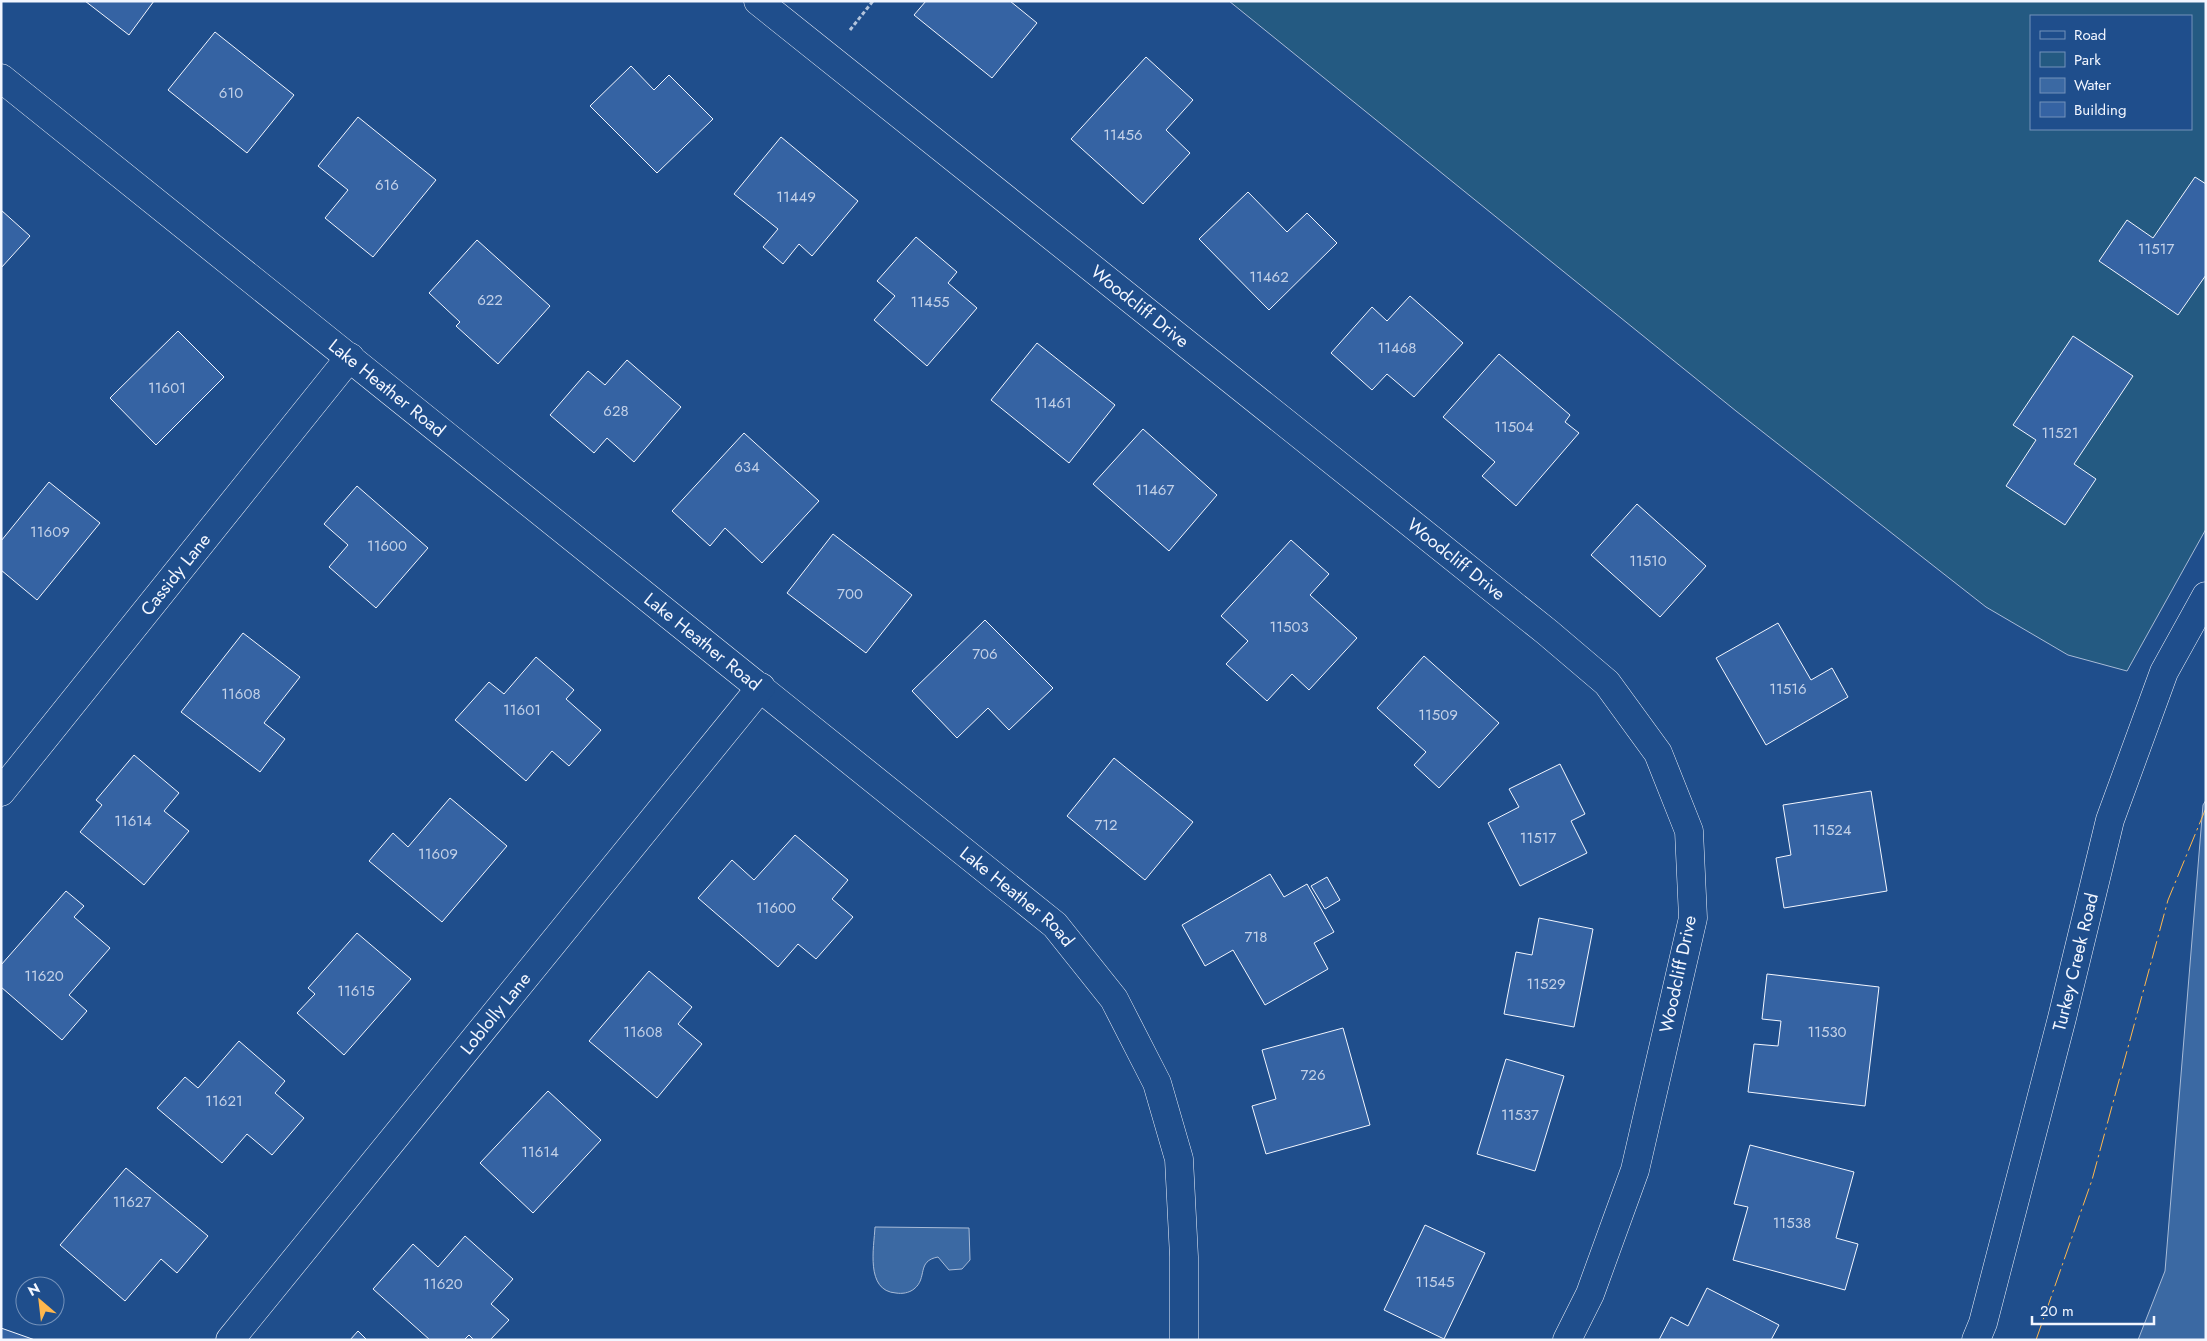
<svg xmlns="http://www.w3.org/2000/svg" width="2207" height="1341" viewBox="0 0 2207 1341" font-family="Jost,sans-serif">
	<rect width="100%" height="100%" fill="#1f4e8c"/>
	<path fill="#245a82" stroke="#a8bbd7" fill-rule="evenodd" d="M1229 1H2206V529L2127 671 2068 655 1986 607 1736 411ZM2031 16H2191V129H2031Z"/>
	<path fill="#3b69a3" stroke="#a8bbd7" d="M2206 800V1340H2138L2165 1271 2203 805Z
		M875 1227 969 1228 970 1260 962 1269 949 1270 938 1257C916 1261 928 1278 914 1289 909 1293 902 1294 896 1293 865 1291 874 1247 875 1227Z"/>
	<path fill="#3563a3" stroke="#f2f6ff" d="M85 1H154L129 35Z
		M926 1H1010L1037 23 992 78 914 15Z
		M215 32 294 95 247 153 168 90Z
		M1146 57 1193 100 1166 130 1190 153 1143 204 1071 139Z
		M631 66 654 90 669 75 713 119 657 173 590 106Z
		M358 117 436 180 373 257 325 218 348 190 318 166Z
		M781 137 858 201 812 256 799 244 783 264 763 247 778 229 734 194Z
		M2195 177 2206 184V275L2178 315 2099 261 2127 220 2153 238Z
		M1248 192 1287 232 1307 213 1337 243 1269 310 1199 239Z
		M1 210 30 236 1 268Z
		M916 237 957 272 948 283 977 308 927 366 874 320 895 296 877 281Z
		M477 240 550 306 498 364 456 326 460 322 429 293Z
		M1410 296 1463 343 1414 397 1387 374 1372 390 1331 353 1372 307 1387 321Z
		M178 331 224 377 156 445 110 398Z
		M2073 336 2133 376 2074 464 2096 479 2065 525 2006 486 2036 440 2013 425Z
		M1037 343 1115 405 1069 463 991 400Z
		M1499 354 1570 415 1565 422 1579 433 1516 506 1482 476 1495 462 1443 417Z
		M627 360 681 407 634 462 607 438 594 453 550 415 588 371 605 385Z
		M1143 429 1217 495 1169 551 1093 484Z
		M744 433 819 501 762 563 725 528 710 546 672 511Z
		M49 482 100 523 37 600 1 570V541Z
		M357 486 428 548 376 608 329 567 348 545 324 524Z
		M1637 504 1706 566 1660 617 1591 555Z
		M833 534 912 595 866 653 787 593Z
		M1291 540 1329 574 1310 595 1357 638 1309 690 1292 674 1267 701 1226 664 1248 641 1221 616Z
		M985 620 1053 688 1009 730 988 708 957 738 912 691Z
		M1778 623 1811 680 1832 668 1848 697 1766 745 1716 658Z
		M243 633 300 677 264 723 285 739 260 772 181 712Z
		M1424 656 1499 723 1439 788 1414 765 1426 752 1377 708Z
		M536 657 574 690 566 699 601 730 569 766 552 751 526 781 455 720 489 682 504 694Z
		M134 755 179 793 164 811 189 831 144 885 80 832 102 805 96 800Z
		M1114 758 1193 822 1145 880 1067 816Z
		M1560 764 1585 814 1571 821 1587 853 1520 886 1488 823 1519 807 1509 789Z
		M1871 791 1887 891 1784 908 1776 858 1791 855 1783 805Z
		M450 798 507 846 442 922 369 861 393 833 408 847Z
		M795 835 848 880 832 899 853 917 816 959 798 944 778 967 698 898 732 860 754 880Z
		M1270 874 1284 897 1307 884 1334 932 1314 943 1328 969 1265 1005 1233 950 1205 966 1182 925Z
		M1327 877 1340 900 1325 909 1311 886Z
		M66 891 84 906 74 917 110 948 69 995 87 1011 62 1040 1 987V965Z
		M1539 918 1593 929 1574 1027 1504 1014 1516 952 1532 955Z
		M357 933 411 979 344 1055 297 1013 315 994 308 988Z
		M649 971 692 1007 678 1024 702 1044 657 1098 589 1041Z
		M1767 974 1879 987 1865 1106 1748 1092 1754 1044 1778 1046 1781 1021 1762 1019Z
		M1343 1028 1370 1125 1266 1154 1252 1106 1276 1099 1262 1050Z
		M239 1041 285 1081 275 1093 304 1118 272 1155 247 1134 222 1163 157 1108 185 1077 198 1088Z
		M1506 1059 1564 1076 1535 1171 1477 1154Z
		M548 1091 601 1140 533 1213 480 1163Z
		M1750 1145 1854 1172 1836 1238 1858 1244 1845 1290 1733 1260 1748 1207 1734 1204Z
		M126 1168 208 1236 177 1273 161 1259 125 1301 60 1245Z
		M1425 1225 1485 1253 1444 1339 1384 1310Z
		M465 1236 513 1279 491 1304 509 1320 490 1340H474L469 1335 464 1340H430L373 1289 413 1244 438 1267Z
		M1707 1288 1779 1325 1771 1340H1659L1671 1317 1688 1326Z
		M1 1328 35 1340H1Z
		M358 1331 367 1340H350Z"/>
	<g fill="none" stroke-linecap="round" stroke-linejoin="round">
		<g stroke="#f2f6ff" stroke-width="29">
			<g id="minor">
				<path id="s1" d="M758 1 1547 632 1607 683 1658 753 1689 831 1693 918 1635 1170 1590 1294 1567 1340"/>
				<path id="s2" d="M1 78 1055 925 1114 999 1157 1083 1179 1159 1184 1257V1340"/>
				<path id="s3" d="M1 792 350 357"/>
				<path id="s4" d="M230 1340 761 687"/>
			</g>
		</g>
		<g stroke="#f2f6ff" stroke-width="29">
			<g id="tertiary">
				<path id="s5" d="M1976 1340 1983 1323 2062 1018 2110 820 2164 672 2206 596"/>
			</g>
		</g>
		<path stroke="#b3c4dc" stroke-width="3" stroke-dasharray="4 2.5" stroke-linecap="butt" d="M850 30 873 1"/>
		<use href="#minor" stroke="#1f4e8c" stroke-width="28"/>
		<use href="#tertiary" stroke="#1f4e8c" stroke-width="28"/>
		<path stroke="#ffb74d" stroke-width="1" stroke-dasharray="18 4 2.5 4" stroke-linecap="butt" d="M2036 1340 2092 1180 2168 900 2206 808"/>
	</g>
	<g text-anchor="middle" stroke-width="4" stroke-linejoin="round" paint-order="stroke">
		<g font-size="15" fill="#c3d1e8">
			<text x="231" y="98">610</text>
			<text x="1123" y="140">11456</text>
			<text x="387" y="190">616</text>
			<text x="796" y="202">11449</text>
			<text x="2156" y="254">11517</text>
			<text x="1269" y="282">11462</text>
			<text x="490" y="305">622</text>
			<text x="930" y="307">11455</text>
			<text x="1397" y="353">11468</text>
			<text x="167" y="393">11601</text>
			<text x="1053" y="408">11461</text>
			<text x="616" y="416">628</text>
			<text x="1514" y="432">11504</text>
			<text x="2060" y="438">11521</text>
			<text x="747" y="472">634</text>
			<text x="1155" y="495">11467</text>
			<text x="50" y="537">11609</text>
			<text x="387" y="551">11600</text>
			<text x="1648" y="566">11510</text>
			<text x="850" y="599">700</text>
			<text x="1289" y="632">11503</text>
			<text x="985" y="659">706</text>
			<text x="1788" y="694">11516</text>
			<text x="241" y="699">11608</text>
			<text x="522" y="715">11601</text>
			<text x="1438" y="720">11509</text>
			<text x="133" y="826">11614</text>
			<text x="1106" y="830">712</text>
			<text x="1832" y="835">11524</text>
			<text x="1538" y="843">11517</text>
			<text x="438" y="859">11609</text>
			<text x="776" y="913">11600</text>
			<text x="1256" y="942">718</text>
			<text x="44" y="981">11620</text>
			<text x="1546" y="989">11529</text>
			<text x="356" y="996">11615</text>
			<text x="643" y="1037">11608</text>
			<text x="1827" y="1037">11530</text>
			<text x="1313" y="1080">726</text>
			<text x="224" y="1106">11621</text>
			<text x="1520" y="1120">11537</text>
			<text x="540" y="1157">11614</text>
			<text x="132" y="1207">11627</text>
			<text x="1792" y="1228">11538</text>
			<text x="1435" y="1287">11545</text>
			<text x="443" y="1289">11620</text>
		</g>
		<g font-size="18" fill="#f2f6ff" stroke="#1f4e8c">
			<text dy="6" stroke="none"><textPath href="#s1" startOffset="489">Woodcliff Drive</textPath></text>
			<text dy="6" stroke="none"><textPath href="#s2" startOffset="495">Lake Heather Road</textPath></text>
			<text dy="6" stroke="none"><textPath href="#s1" startOffset="894">Woodcliff Drive</textPath></text>
			<text dy="6" stroke="none"><textPath href="#s3" startOffset="279">Cassidy Lane</textPath></text>
			<text dy="6" stroke="none"><textPath href="#s2" startOffset="900">Lake Heather Road</textPath></text>
			<text dy="6" stroke="none"><textPath href="#s2" startOffset="1305">Lake Heather Road</textPath></text>
			<text dy="6" stroke="none"><textPath href="#s5" startOffset="391">Turkey Creek Road</textPath></text>
			<text transform="translate(1678 974) rotate(-78)" y="6">Woodcliff Drive</text>
			<text dy="6" stroke="none"><textPath href="#s4" startOffset="421">Loblolly Lane</textPath></text>
		</g>
	</g>
	<rect width="2207" height="1341" fill="none" stroke="#f2f6ff" stroke-width="5"/>
	<rect x="2030" y="15" width="162" height="115" fill="#1f4e8c" stroke="#7391ba"/>
	<rect x="2040" y="31" width="25" height="8" fill="#1f4e8c" stroke="#7391ba"/>
	<text x="2074" y="40" font-size="15" fill="#f2f6ff">Road</text>
	<rect x="2040" y="52" width="25" height="15" fill="#245a82" stroke="#7391ba"/>
	<text x="2074" y="65" font-size="15" fill="#f2f6ff">Park</text>
	<rect x="2040" y="78" width="25" height="15" fill="#3b69a3" stroke="#7391ba"/>
	<text x="2074" y="90" font-size="15" fill="#f2f6ff">Water</text>
	<rect x="2040" y="102" width="25" height="15" fill="#3563a3" stroke="#7391ba"/>
	<text x="2074" y="115" font-size="15" fill="#f2f6ff">Building</text>
	<g transform="translate(40 1301) rotate(332)"><circle r="24" fill="#1f4e8c" stroke="#7391ba"/>
	<path d="M0-4L9 19L0 12L-9 19Z" fill="#ffb74d"/>
	<text y="-8" font-size="14" font-weight="bold" text-anchor="middle" fill="#f2f6ff">N</text>
	</g>
	<path d="M2032 1316v8h122v-8" fill="none" stroke="#f2f6ff" stroke-width="2.5"/>
	<text x="2040" y="1316" font-size="15" fill="#f2f6ff" stroke="#1f4e8c" stroke-width="4" paint-order="stroke">20 m</text>
</svg>
